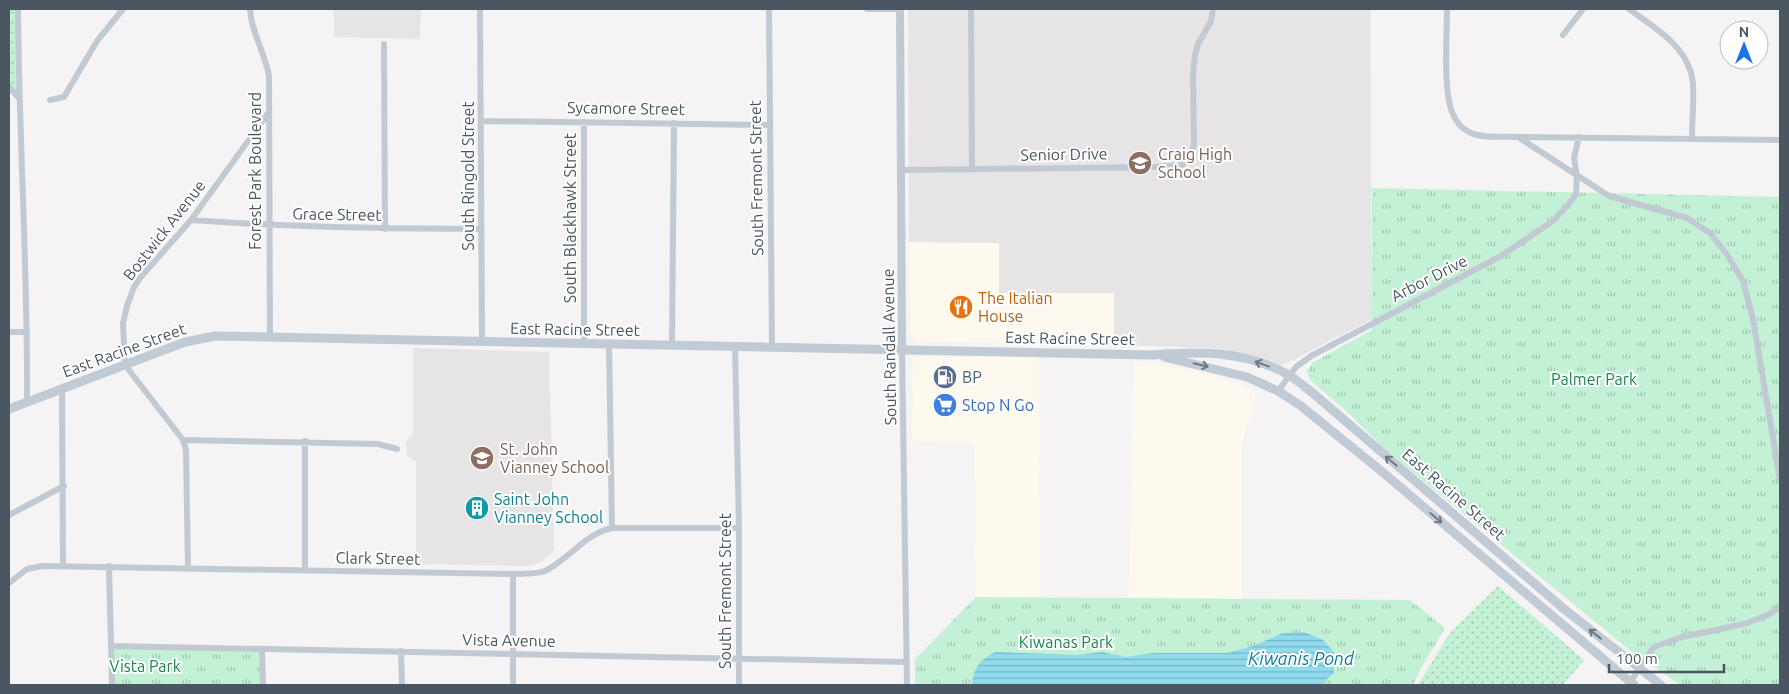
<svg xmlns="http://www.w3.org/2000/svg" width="1789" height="694" viewBox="0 0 1789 694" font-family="Ubuntu,sans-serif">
	<defs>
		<pattern id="grass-dots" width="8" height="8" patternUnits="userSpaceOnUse" patternTransform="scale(1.25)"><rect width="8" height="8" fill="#c3f1d5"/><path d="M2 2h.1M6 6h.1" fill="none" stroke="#a0c6b0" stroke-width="1.8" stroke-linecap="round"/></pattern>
		<pattern id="park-tufts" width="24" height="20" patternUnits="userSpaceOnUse" patternTransform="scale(1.25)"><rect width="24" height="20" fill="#c3f1d5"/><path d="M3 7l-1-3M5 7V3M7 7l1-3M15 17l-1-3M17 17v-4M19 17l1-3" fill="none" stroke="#a0c6b0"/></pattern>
		<pattern id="water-rules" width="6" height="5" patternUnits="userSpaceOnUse" patternTransform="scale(1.25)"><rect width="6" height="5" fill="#90daee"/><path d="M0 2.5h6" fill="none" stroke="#78b4c4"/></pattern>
	</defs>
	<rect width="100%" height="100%" fill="#f5f3f3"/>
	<path fill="#fdf9ef" d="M909 242 999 243 1000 293H1115L1114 345 925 341 913 339 910 329Z
		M913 357H1039L1040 598 976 597 974 442 912 441Z
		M1134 361 1195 371 1235 383 1256 392 1242 444V599L1129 598Z"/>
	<path fill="#e6e4e5" d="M334 9H421L420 39 334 37Z
		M908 9H1370L1372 319 1287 363 1280 365 1231 351 1216 348 1114 345V293H999V243L909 242Z
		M413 348 549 352 554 550 541 562 530 566 416 564V462L407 455 406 442 413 433Z"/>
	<path fill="url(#grass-dots)" d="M9 9H18L19 98 9 87Z
		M1498 586 1584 660 1563 685H1418L1450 633Z"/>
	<path fill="url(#park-tufts)" d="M1372 188 1780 197V685H1680L1627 648 1386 450 1344 409 1311 381 1307 372 1312 363 1372 330Z
		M976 597 1410 600 1445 628 1420 670 1413 685H915V659Z
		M111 646 262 649 263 685H112Z"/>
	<path fill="url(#water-rules)" d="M1304 632 1323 640 1334 652V673L1320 685H972C974 667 979 661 995 652L1077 655 1102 652 1125 657 1154 653H1227L1253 646 1283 633Z"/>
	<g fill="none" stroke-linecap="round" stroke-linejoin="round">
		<path stroke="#c1cad2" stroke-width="6" d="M18 9C19 140 28 271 27 402
			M250 9C251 32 265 52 269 76L270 337
			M480 9 482 342
			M769 9 772 347
			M867 9H900
			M971 9 972 169
			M1447 9C1447 35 1443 89 1452 112 1455 120 1461 128 1469 132 1482 139 1503 136 1518 137L1780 140
			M1629 9C1656 29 1691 48 1693 85 1694 103 1692 121 1692 139
			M1563 35 1583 9
			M384 44 385 229
			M9 87 19 98
			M50 100 64 97 97 41 123 9
			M482 121 769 125
			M584 122V344
			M1518 137 1609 196 1687 218 1710 233 1726 253 1743 281 1753 319 1780 480
			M901 170 1155 167 1182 165 1191 156 1194 144 1193 73 1195 55 1198 44 1211 21 1213 9
			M191 220C288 227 384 229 481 229
			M9 332H27
			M609 344 612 528
			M672 345 674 123
			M735 347 739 528V685
			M902 349 907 685
			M62 389 63 566
			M1278 391 1296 367 1311 356 1501 256 1553 221 1568 205 1576 194 1577 176 1574 158 1579 137
			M183 440 378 444 397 449
			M9 515 64 486
			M109 566 112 685
			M188 569 186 450 183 440 125 365 123 323 127 306 134 287 140 278 191 220 269 112
			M305 571V441
			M513 574V685
			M9 583 27 569 42 566 513 574C523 573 539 575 547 570 571 557 585 534 612 528H739
			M111 646 907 662
			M262 649 263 685
			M401 651 402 685
			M1630 682 1654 647 1682 637 1744 624 1768 615 1780 607"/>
		<path stroke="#c1cad2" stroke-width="8" d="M900 9 902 349"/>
		<path stroke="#c1cbd6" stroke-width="9" d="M1164 357 1247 377 1278 391 1301 406 1380 470 1634 685
			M9 409 185 342 215 336 1153 355C1201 351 1246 351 1289 375 1297 380 1306 388 1314 394L1564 609 1661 685"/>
	</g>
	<defs><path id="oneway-shaft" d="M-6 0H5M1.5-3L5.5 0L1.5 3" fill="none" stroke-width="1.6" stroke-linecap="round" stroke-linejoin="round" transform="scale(1.25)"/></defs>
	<g stroke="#6e7984">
		<use href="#oneway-shaft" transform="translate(1262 364) rotate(-160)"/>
		<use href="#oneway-shaft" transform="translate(1201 365) rotate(13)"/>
		<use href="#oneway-shaft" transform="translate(1391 461) rotate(-140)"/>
		<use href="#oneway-shaft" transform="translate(1436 518) rotate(41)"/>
		<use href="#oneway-shaft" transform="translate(1595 634) rotate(-142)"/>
	</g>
	<defs>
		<g id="school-disc" transform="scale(1.25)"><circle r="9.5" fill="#8d6e63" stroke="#fff"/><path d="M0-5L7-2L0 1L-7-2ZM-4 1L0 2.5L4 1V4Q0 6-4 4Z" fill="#fff"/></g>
		<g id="restaurant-disc" transform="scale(1.25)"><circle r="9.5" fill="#e8710a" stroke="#fff"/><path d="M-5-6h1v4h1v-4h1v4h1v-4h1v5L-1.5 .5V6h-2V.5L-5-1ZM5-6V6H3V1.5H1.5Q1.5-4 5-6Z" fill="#fff"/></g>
		<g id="fuel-disc" transform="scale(1.25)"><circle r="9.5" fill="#5c6f8a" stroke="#fff"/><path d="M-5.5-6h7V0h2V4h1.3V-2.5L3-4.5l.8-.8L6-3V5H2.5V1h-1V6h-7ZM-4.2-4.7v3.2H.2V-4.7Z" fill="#fff"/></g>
		<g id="supermarket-disc" transform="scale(1.25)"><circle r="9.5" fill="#3f7fe0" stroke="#fff"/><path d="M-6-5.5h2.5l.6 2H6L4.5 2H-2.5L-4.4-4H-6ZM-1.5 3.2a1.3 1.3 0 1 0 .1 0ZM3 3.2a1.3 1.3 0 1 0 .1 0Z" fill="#fff"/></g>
		<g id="building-disc" transform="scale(1.25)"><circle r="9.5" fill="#0f9aa8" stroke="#fff"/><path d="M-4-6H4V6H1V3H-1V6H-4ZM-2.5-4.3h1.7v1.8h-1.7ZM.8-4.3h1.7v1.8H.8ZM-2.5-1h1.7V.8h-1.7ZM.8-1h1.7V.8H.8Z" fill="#fff"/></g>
	</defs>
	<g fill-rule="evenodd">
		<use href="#school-disc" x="1140" y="163"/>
		<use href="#restaurant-disc" x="961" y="307"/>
		<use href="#fuel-disc" x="945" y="377"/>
		<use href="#supermarket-disc" x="945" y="405"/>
		<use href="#school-disc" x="482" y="458"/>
		<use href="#building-disc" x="477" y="508"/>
	</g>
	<g text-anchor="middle" stroke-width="4" stroke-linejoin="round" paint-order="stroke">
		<g font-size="16" fill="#4a5661" stroke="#fff">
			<text transform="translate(626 108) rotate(1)" y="6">Sycamore Street</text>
			<text transform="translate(1064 154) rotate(-1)" y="6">Senior Drive</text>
			<text transform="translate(255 171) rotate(-90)" y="6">Forest Park Boulevard</text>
			<text transform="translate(468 176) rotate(-90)" y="6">South Ringold Street</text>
			<text transform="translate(756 178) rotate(-91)" y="6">South Fremont Street</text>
			<text transform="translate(337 214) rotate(1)" y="6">Grace Street</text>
			<text transform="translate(570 218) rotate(-90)" y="6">South Blackhawk Street</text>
			<text transform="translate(164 230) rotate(-52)" y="6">Bostwick Avenue</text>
			<text transform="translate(1429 278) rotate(-27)" y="6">Arbor Drive</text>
			<text transform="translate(575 329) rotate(1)" y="6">East Racine Street</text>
			<text transform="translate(1070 338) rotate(1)" y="6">East Racine Street</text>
			<text transform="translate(889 347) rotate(-91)" y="6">South Randall Avenue</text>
			<text transform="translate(124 350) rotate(-20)" y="6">East Racine Street</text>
			<text transform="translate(1454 494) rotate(41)" y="6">East Racine Street</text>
			<text transform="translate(378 558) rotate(1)" y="6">Clark Street</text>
			<text transform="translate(725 591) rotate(-90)" y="6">South Fremont Street</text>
			<text transform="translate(509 640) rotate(1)" y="6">Vista Avenue</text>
		</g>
		<g font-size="16" fill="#785e54" stroke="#fff" text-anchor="start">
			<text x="1158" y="160">Craig High<tspan x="1158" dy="18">School</tspan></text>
			<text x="500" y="455">St. John<tspan x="500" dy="18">Vianney School</tspan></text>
		</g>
		<g font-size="16" fill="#c56008" stroke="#fff" text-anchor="start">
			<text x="978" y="304">The Italian<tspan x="978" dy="18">House</tspan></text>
		</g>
		<g font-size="16" fill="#4e5e75" stroke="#fff" text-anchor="start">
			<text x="962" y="383">BP</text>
		</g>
		<g font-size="16" fill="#17864f" stroke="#fff">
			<text x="1594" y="385">Palmer Park</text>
			<text x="1066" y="648">Kiwanas Park</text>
			<text x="145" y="672">Vista Park</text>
		</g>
		<g font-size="16" fill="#366cbe" stroke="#fff" text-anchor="start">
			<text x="962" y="411">Stop N Go</text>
		</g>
		<g font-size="16" fill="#0d838f" stroke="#fff" text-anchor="start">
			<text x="494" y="505">Saint John<tspan x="494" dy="18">Vianney School</tspan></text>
		</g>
		<g font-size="18" font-style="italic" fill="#0c7c9b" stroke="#fff">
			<text x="1301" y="665">Kiwanis Pond</text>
		</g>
	</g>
	<rect width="1789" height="694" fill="none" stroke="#4a5661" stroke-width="20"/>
	<g transform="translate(1744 45)"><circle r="24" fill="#ffffff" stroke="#b7bbc0"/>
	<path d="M0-4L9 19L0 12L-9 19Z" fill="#1a73e8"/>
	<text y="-8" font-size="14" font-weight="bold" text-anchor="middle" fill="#4a5661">N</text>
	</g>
	<path d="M1609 664v8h115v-8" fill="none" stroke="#4a5661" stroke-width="2.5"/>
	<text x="1616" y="664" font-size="15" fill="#4a5661" stroke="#ffffff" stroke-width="4" paint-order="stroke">100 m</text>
</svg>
